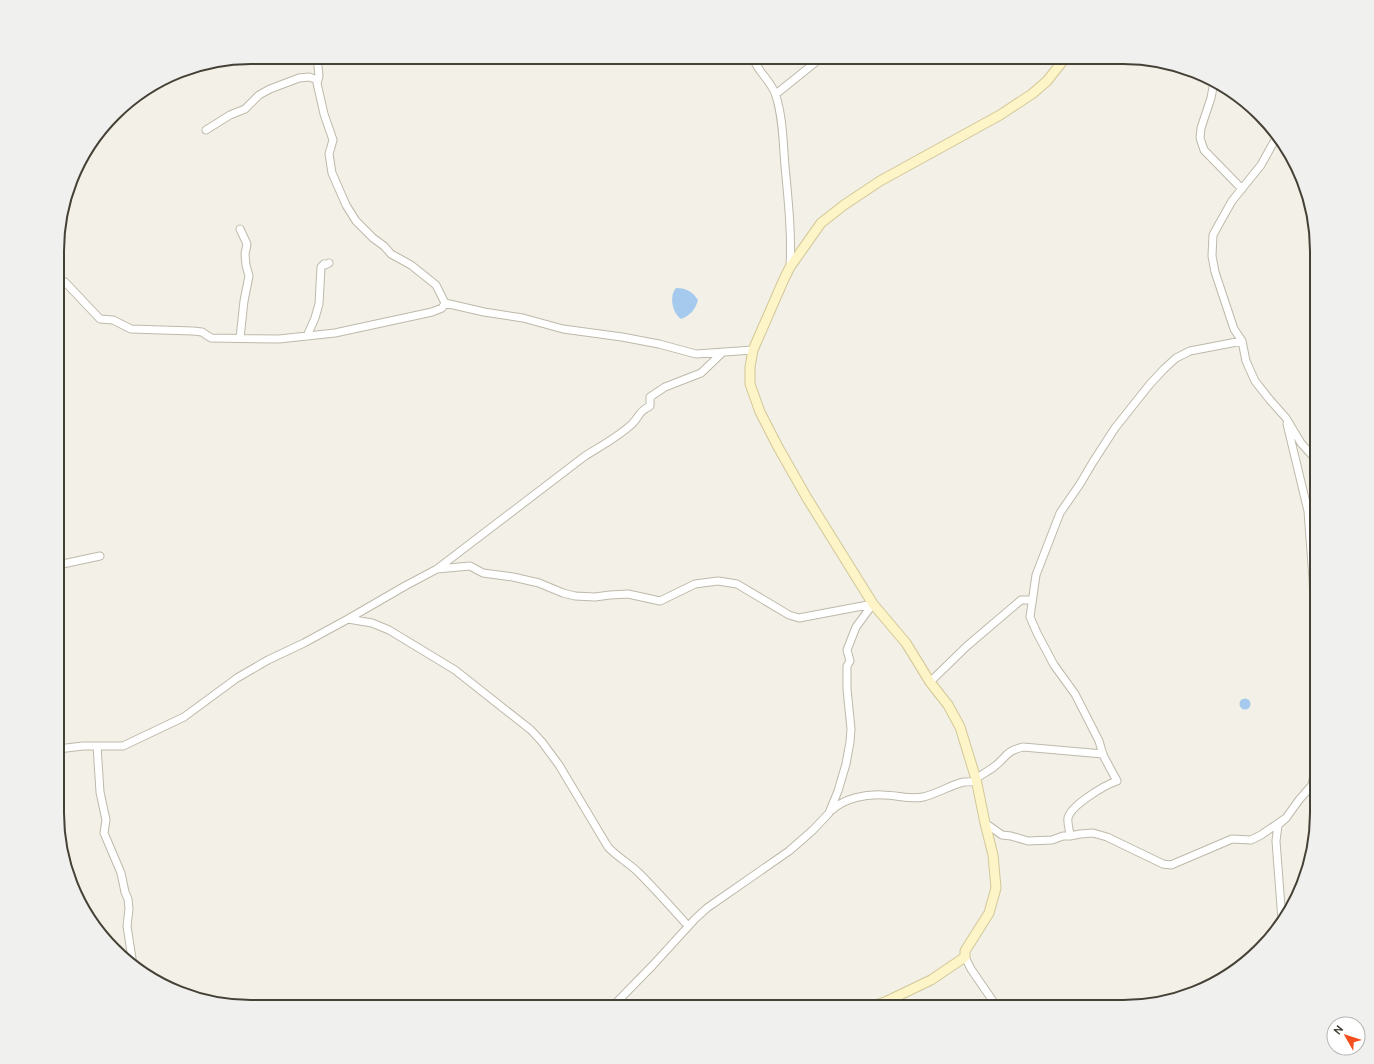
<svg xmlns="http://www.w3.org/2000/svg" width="1374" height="1064" viewBox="0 0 1374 1064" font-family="Ubuntu,sans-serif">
	<rect width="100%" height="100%" fill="#f3f0e7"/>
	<path fill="#a5caee" d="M676 288C686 288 692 291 698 300 695 310 691 315 681 319 672 313 669 296 676 288Z
		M1239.5 704a5.5 5.5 0 1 1 11 0a5.5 5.5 0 1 1-11 0Z"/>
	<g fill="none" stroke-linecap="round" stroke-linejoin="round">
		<g stroke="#beb9aa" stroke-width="9">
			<path id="street" d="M317 57 319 76 317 83 324 114 333 140 329 154 332 173 346 205 356 221 373 238 384 246 391 254 411 265 436 285 445 303
				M753 57C757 72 772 81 776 96 783 118 783 143 785 166 788 199 792 233 790 267
				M1214 82 1211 98 1201 128 1200 138 1204 150 1242 189
				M776 94 822 57
				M206 130 230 115 245 109 259 95 270 89 299 78 309 77 318 80
				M1276 138 1261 165 1232 201 1219 224 1213 235 1212 256 1215 272 1234 329 1242 341 1246 361 1255 381 1270 400 1286 418 1301 443 1317 461
				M240 229 247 244 245 254 246 265 249 276 244 301 240 338
				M59 284 65 282 100 319 113 320 131 329 193 331 202 332 211 338 279 339 335 333 432 312 442 308 445 303 484 312 523 318 563 329 622 337 659 344 696 354 753 350
				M307 336 315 318 319 304 321 267 324 264 325 265 329 263
				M1287 424 1308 511 1313 579 1317 668
				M58 565 100 556
				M437 569 470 566 483 573 513 577 539 583 563 593 575 596 595 597 610 595 628 594 660 601 695 584 718 581 737 584 789 615 799 618 873 604
				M348 619 372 623 389 630 455 670 531 730 542 742 559 765 608 847C617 857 629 863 639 873 656 890 672 908 688 926
				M930 682 967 646 1021 600H1032
				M97 746 100 792 106 820 104 833 121 873 125 892 128 899 129 909 127 926 133 965
				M58 749 83 746H123L184 717 237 678 268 660 304 643 348 619 405 586 437 569 585 456C601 446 618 437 632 424 640 416 638 412 650 406V397L665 387 701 373 722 353
				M976 779C982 774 989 771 995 766 1008 756 1004 752 1023 747L1103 754
				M832 810C845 798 866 794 883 795 897 795 910 800 923 797 937 794 950 785 964 782 968 782 972 782 976 781
				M985 823 1002 835 1011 836 1028 841 1052 840 1063 836H1070L1080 834 1093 833 1107 837 1163 864 1171 865 1232 839 1251 840 1261 835 1286 818
				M1070 836C1070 831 1067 823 1068 818 1071 805 1105 785 1117 781L1103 755 1099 741 1075 694 1054 665 1037 633 1030 617 1036 575 1060 513 1080 484 1093 462 1115 428 1150 384 1164 369 1176 358 1190 351 1242 341
				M1282 920 1276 841 1278 825 1286 818 1299 800 1312 785 1317 758
				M965 957 971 969 997 1007
				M612 1007 653 965 695 919 707 908 789 851 813 830 829 813 838 791 846 764 850 742 851 729 847 689V666L850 661 847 650 856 627 873 604"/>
		</g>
		<g stroke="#d2c798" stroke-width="11">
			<path id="secondary" d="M869 1007 885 1002 931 980 965 957V951L989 913 996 888 993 855 985 823 976 779 960 727 948 705 930 682 906 643 873 604 807 498 778 447 760 412 750 384V367L753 350 784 279 790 267 821 223 844 205 880 181 1000 115 1032 94 1047 81 1066 57"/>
		</g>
		<use href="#street" stroke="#fff" stroke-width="7"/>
		<use href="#secondary" stroke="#fdf4c7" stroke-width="9"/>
	</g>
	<path d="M0 0H1374V1064H0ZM251 64H1123A187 187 0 0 1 1310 251V813A187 187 0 0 1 1123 1000H251A187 187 0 0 1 64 813V251A187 187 0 0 1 251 64Z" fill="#f0f0ef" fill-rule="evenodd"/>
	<path fill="none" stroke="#464136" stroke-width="2" d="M251 64H1123A187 187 0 0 1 1310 251V813A187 187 0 0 1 1123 1000H251A187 187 0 0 1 64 813V251A187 187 0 0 1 251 64Z"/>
	<g transform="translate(1346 1036) rotate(309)"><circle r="19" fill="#ffffff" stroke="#b5b3af"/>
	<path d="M0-3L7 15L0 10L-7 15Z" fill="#f44f1d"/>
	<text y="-6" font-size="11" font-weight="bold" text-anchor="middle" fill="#464136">N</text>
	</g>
</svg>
